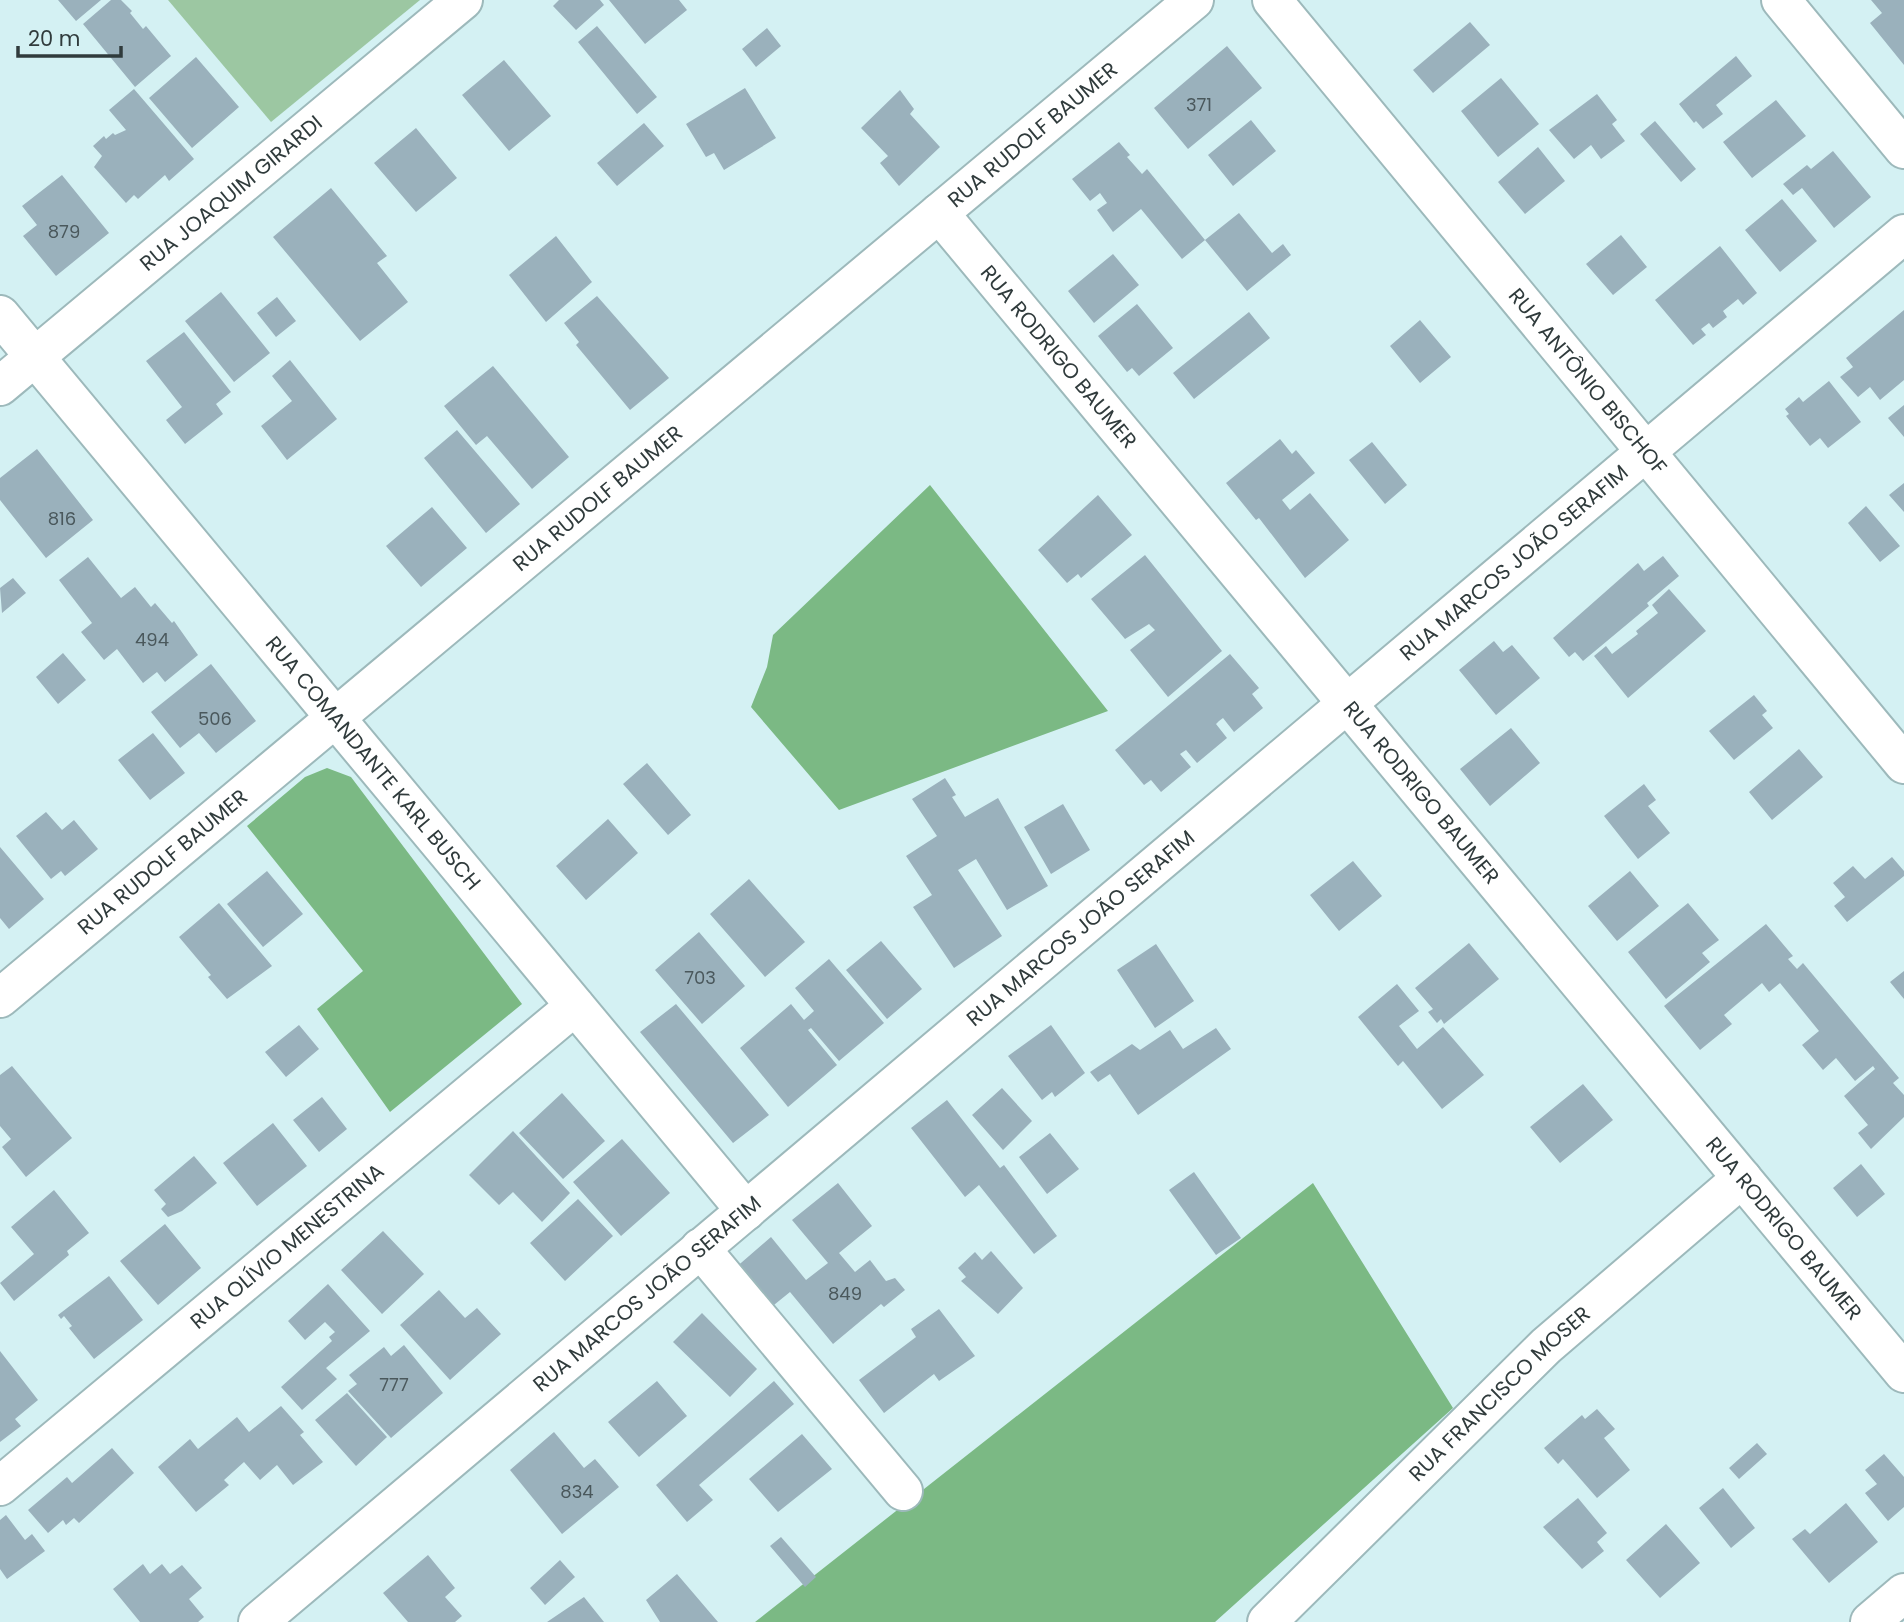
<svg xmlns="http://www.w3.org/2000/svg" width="1904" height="1622" viewBox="0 0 1904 1622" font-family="Poppins,sans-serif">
	<rect width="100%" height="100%" fill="#d4f1f3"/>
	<path fill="#9cc7a2" d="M168 0H420L271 122Z"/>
	<path fill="#7bb984" d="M930 485 1108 711 839 810 751 707 767 667 773 635Z
		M327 768 351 777 522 1004 390 1112 317 1009 363 971 247 826 305 777Z
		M1313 1183 1453 1408 1215 1622H755Z"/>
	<path fill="#9ab1bc" d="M58 0H101L76 21Z
		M111 0H121L132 11 130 13 143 29 146 26 171 56 135 87 83 24Z
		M559 0H600L604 5 576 30 553 6Z
		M609 0H679L687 10 645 44Z
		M1871 0H1904V65L1870 23 1882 13Z
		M1470 22 1490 45 1433 93 1413 70Z
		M597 26 657 97 637 114 578 42Z
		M767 28 781 46 756 67 742 49Z
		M1227 46 1262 88 1188 149 1154 108Z
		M1736 56 1752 76 1716 105 1723 114 1703 129 1696 121 1694 123 1679 104Z
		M196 57 239 107 192 148 149 98Z
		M504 60 551 116 509 151 462 95Z
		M1501 78 1539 124 1498 157 1461 111Z
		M745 88 776 138 724 170 714 153 706 157 686 124Z
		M134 89 194 159 169 181 165 175 138 199 134 195 126 203 94 167 102 156 93 146 104 136 106 139 113 133 115 135 126 130 109 110Z
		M900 90 914 109 910 114 940 147 899 186 880 163 888 156 861 128Z
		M1597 94 1617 120 1612 124 1625 141 1601 159 1591 145 1574 159 1549 130Z
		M1776 100 1806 136 1752 178 1723 142Z
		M1251 120 1276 151 1233 186 1208 155Z
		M1655 121 1696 169 1681 182 1640 134Z
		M644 123 664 146 617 186 597 163Z
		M416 128 457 178 416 212 374 163Z
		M1119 142 1130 155 1127 157 1142 174 1147 169 1205 240 1239 213 1272 253 1283 244 1291 255 1247 291 1205 240 1182 259 1141 209 1113 232 1097 210 1107 203 1100 193 1090 201 1072 179Z
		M1538 147 1565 181 1525 214 1498 182Z
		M1833 151 1871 197 1834 228 1802 188 1793 195 1783 184 1807 165 1811 169Z
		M62 175 109 233 56 276 23 236 37 225 22 206Z
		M331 188 387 256 377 263 408 302 360 341 273 237Z
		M1782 199 1817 241 1780 272 1745 230Z
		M1621 235 1647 267 1613 295 1586 264Z
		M556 236 592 282 546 322 509 275Z
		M1720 246 1757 293 1743 305 1738 299 1723 311 1727 317 1713 328 1709 323 1701 329 1706 335 1693 345 1655 300Z
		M1113 254 1139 285 1094 323 1068 291Z
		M221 292 270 353 234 382 185 321Z
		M597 296 669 378 630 410 576 345 579 342 564 323Z
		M277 297 296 321 276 337 257 313Z
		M1137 304 1173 348 1139 376 1132 368 1127 372 1098 336Z
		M1904 310V380L1880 400 1870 387 1858 397 1840 377 1853 367 1846 358Z
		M1249 312 1270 338 1194 399 1173 373Z
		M1420 320 1451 357 1420 383 1390 346Z
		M184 332 231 392 216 404 223 414 185 444 166 420 182 407 146 361Z
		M290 360 337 419 287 460 261 426 292 401 272 376Z
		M493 366 569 457 532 489 487 436 476 445 444 406Z
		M1829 381 1861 422 1828 448 1820 438 1810 446 1786 416 1789 414 1785 409 1799 397 1803 402Z
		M1904 405V437L1888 418Z
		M457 430 520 504 486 533 424 458Z
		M1280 439 1292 454 1296 450 1315 473 1282 500 1290 510 1310 493 1349 540 1305 578 1259 518 1256 520 1226 483Z
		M1372 442 1407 485 1385 504 1349 460Z
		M37 449 93 520 46 558 0 500V478Z
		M1904 483V512L1889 495Z
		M1098 495 1132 535 1081 578 1078 574 1067 583 1038 550Z
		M1866 506 1900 546 1880 562 1848 523Z
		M432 507 467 548 421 587 386 546Z
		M1145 555 1222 651 1168 697 1130 650 1155 630 1149 624 1125 639 1091 599Z
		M1663 556 1679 576 1647 603 1649 606 1583 661 1575 652 1569 657 1553 638 1638 563 1644 571Z
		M88 557 121 598 135 587 151 607 155 603 172 623 174 621 198 655 165 682 157 672 143 683 117 649 104 660 81 632 92 623 59 580Z
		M13 578 26 593 2 613 0 588Z
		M1669 589 1706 631 1628 698 1594 656 1606 646 1612 654 1638 634 1636 631 1658 613 1652 605Z
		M1494 641 1503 652 1512 645 1540 678 1496 715 1459 670Z
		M63 653 86 680 58 704 36 677Z
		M1230 654 1259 688 1252 694 1263 708 1234 732 1223 718 1219 721 1216 724 1227 738 1197 763 1186 750 1180 754 1191 767 1161 792 1151 780 1144 785 1115 750Z
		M211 664 256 721 216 753 199 733 180 748 151 712Z
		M1754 695 1767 711 1762 715 1773 728 1734 760 1709 731Z
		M1511 728 1540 763 1490 806 1460 769Z
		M153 733 185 773 150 800 118 760Z
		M1799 749 1823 777 1772 820 1749 792Z
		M647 763 691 815 668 835 623 784Z
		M945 778 956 795 952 797 965 817 998 798 1048 886 1007 910 976 859 958 870 1002 936 954 968 913 907 932 895 906 856 937 836 912 799Z
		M1644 784 1656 800 1648 806 1670 833 1638 859 1604 816Z
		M1063 804 1090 850 1051 874 1024 827Z
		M46 812 62 830 74 820 98 849 65 876 61 871 51 879 16 836Z
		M608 819 638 853 586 900 556 866Z
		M0 847 44 899 9 929 0 918Z
		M1892 857 1904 871V876L1847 922 1834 906 1845 897 1833 883 1853 866 1865 879Z
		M1353 861 1382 896 1339 931 1310 895Z
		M267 871 303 914 263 947 227 904Z
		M1630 871 1659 906 1617 941 1588 906Z
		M749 879 805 942 765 977 710 914Z
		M219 903 272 966 227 999 208 977 211 975 179 937Z
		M1688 903 1719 940 1702 953 1710 962 1666 999 1628 952Z
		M1766 924 1793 956 1788 959 1797 969 1803 963 1899 1078 1893 1083 1904 1095V1117L1871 1149 1858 1133 1868 1125 1844 1096 1875 1069 1873 1066 1855 1081 1836 1058 1823 1070 1802 1045 1819 1031 1780 983 1769 992 1762 983 1724 1015 1732 1024 1700 1050 1664 1006Z
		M699 932 745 986 702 1024 655 970Z
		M881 941 922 989 887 1019 846 970Z
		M1469 943 1499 979 1444 1024 1441 1019 1437 1023 1428 1012 1433 1009 1415 988Z
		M1156 944 1194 1001 1155 1028 1117 970Z
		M829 959 884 1023 839 1061 811 1028 808 1030 837 1065 788 1107 740 1048 791 1004 804 1020 814 1011 795 988Z
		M1904 971V999L1890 982Z
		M1397 984 1419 1011 1399 1026 1417 1049 1443 1027 1484 1075 1442 1109 1403 1061 1398 1066 1358 1017Z
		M676 1004 769 1115 733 1143 640 1032Z
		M299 1025 319 1049 286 1077 265 1052Z
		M1051 1025 1085 1073 1055 1097 1052 1092 1042 1100 1008 1056Z
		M1216 1028 1231 1049 1138 1115 1110 1074 1098 1082 1090 1072 1132 1044 1140 1050 1170 1030 1183 1049Z
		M12 1066 72 1138 26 1177 2 1147 11 1139 0 1126V1075Z
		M1583 1084 1613 1120 1560 1163 1530 1127Z
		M1002 1088 1032 1121 1003 1150 972 1115Z
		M562 1093 605 1141 563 1179 519 1133Z
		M322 1097 347 1129 319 1152 293 1120Z
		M947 1100 1000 1168 1004 1165 1057 1236 1034 1254 979 1185 965 1197 911 1128Z
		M273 1123 307 1166 257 1206 223 1163Z
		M513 1131 570 1193 542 1222 513 1192 499 1205 469 1175Z
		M1050 1133 1079 1169 1047 1194 1019 1157Z
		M622 1139 670 1193 621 1236 573 1182Z
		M194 1156 217 1183 182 1211 168 1217 161 1209 166 1204 154 1190Z
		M1861 1164 1885 1194 1857 1217 1833 1188Z
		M1194 1172 1241 1238 1216 1255 1169 1190Z
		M838 1183 872 1226 839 1253 855 1272 870 1260 886 1281 895 1278 905 1290 884 1307 881 1304 833 1344 790 1292 769 1309 734 1269 771 1237 806 1280 828 1263 792 1220Z
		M54 1190 89 1233 67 1251 69 1255 14 1301 0 1283 34 1254 11 1227Z
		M578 1199 613 1236 565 1281 530 1243Z
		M165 1224 201 1268 158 1305 120 1261Z
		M383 1231 424 1274 382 1314 341 1270Z
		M991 1251 1023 1288 998 1314 961 1281 966 1277 958 1268 975 1252 982 1260Z
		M109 1276 143 1320 94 1359 69 1328 72 1326 64 1316 61 1319 58 1315Z
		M328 1284 370 1331 326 1368 337 1379 302 1410 281 1387 332 1341 329 1337 335 1332 325 1322 305 1340 288 1321Z
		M439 1290 465 1318 477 1308 501 1334 450 1380 400 1325Z
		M939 1309 975 1356 939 1381 934 1374 884 1413 859 1380 916 1337 911 1329Z
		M702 1313 757 1369 730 1397 673 1342Z
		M404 1345 443 1393 391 1438 348 1391 357 1384 349 1375 384 1347 391 1356Z
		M0 1351 38 1400 15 1419 21 1426 0 1442Z
		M657 1381 687 1416 639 1457 608 1422Z
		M774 1381 794 1404 699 1485 713 1500 687 1522 656 1485Z
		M347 1393 387 1437 356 1466 315 1420Z
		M281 1406 304 1432 300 1435 323 1462 293 1485 277 1465 260 1480 244 1462 224 1480 229 1485 196 1512 158 1467 190 1439 198 1449 237 1417 249 1432Z
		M1597 1409 1615 1429 1604 1438 1630 1470 1597 1498 1563 1459 1558 1464 1544 1448 1582 1415 1585 1419Z
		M554 1432 584 1468 595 1459 619 1487 562 1534 510 1470Z
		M802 1434 832 1469 778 1512 749 1479Z
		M1757 1443 1767 1454 1739 1479 1729 1468Z
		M112 1448 134 1473 79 1523 74 1518 66 1525 63 1520 48 1533 28 1510 67 1477 72 1483Z
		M1884 1454 1904 1477V1507L1888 1521 1865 1493 1877 1484 1865 1470Z
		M1723 1488 1755 1528 1731 1548 1699 1508Z
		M1578 1498 1607 1533 1597 1542 1604 1551 1582 1569 1543 1527Z
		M1846 1503 1878 1542 1829 1583 1792 1539 1805 1529 1810 1534Z
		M6 1515 25 1540 32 1534 45 1551 7 1579 0 1569V1520Z
		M1666 1524 1700 1563 1660 1598 1626 1560Z
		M781 1537 816 1577 805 1587 770 1546Z
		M428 1555 455 1588 445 1597 462 1616 455 1622H408L383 1593Z
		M560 1560 575 1577 545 1605 530 1588Z
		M143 1564 150 1574 162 1564 170 1574 182 1565 202 1588 189 1599 204 1617 198 1622H140L113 1589Z
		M677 1574 718 1622H660L646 1600Z
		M584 1597 604 1622H547Z"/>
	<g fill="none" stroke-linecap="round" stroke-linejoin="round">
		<g stroke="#9db9bb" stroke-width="42">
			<g id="minor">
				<path id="s1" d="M1272 0 1904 764"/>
				<path d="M1781 0 1904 149"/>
				<path id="s2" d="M939 213 1904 1373"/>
				<path id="s3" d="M0 315 746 1211"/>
				<path id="s4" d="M0 386 463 0"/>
				<path id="s5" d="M0 998 1194 0"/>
				<path d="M700 1248 903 1491"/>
				<path id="s6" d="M0 1486 575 1006"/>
				<path id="s7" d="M258 1622 1904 234"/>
				<path id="s8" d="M1267 1622 1546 1346 1742 1178"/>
				<path d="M1870 1622 1904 1593"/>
			</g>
		</g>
		<use href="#minor" stroke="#fff" stroke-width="38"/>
	</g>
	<g text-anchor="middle" stroke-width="5" stroke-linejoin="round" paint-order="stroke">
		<g font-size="18" fill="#4a585c">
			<text x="1199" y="111">371</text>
			<text x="64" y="238">879</text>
			<text x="62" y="525">816</text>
			<text x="152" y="646">494</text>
			<text x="215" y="725">506</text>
			<text x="700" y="984">703</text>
			<text x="845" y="1300">849</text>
			<text x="394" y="1391">777</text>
			<text x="577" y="1498">834</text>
		</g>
		<g font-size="21" fill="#303b3c" stroke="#d4f1f3">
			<text dy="7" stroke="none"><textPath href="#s5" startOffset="1346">RUA RUDOLF BAUMER</textPath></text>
			<text dy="7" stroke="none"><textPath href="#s4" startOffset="301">RUA JOAQUIM GIRARDI</textPath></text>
			<text dy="7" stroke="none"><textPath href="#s2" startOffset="187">RUA RODRIGO BAUMER</textPath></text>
			<text dy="7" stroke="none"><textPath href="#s1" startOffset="495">RUA ANTÔNIO BISCHOF</textPath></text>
			<text dy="7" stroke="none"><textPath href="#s5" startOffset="779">RUA RUDOLF BAUMER</textPath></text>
			<text dy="7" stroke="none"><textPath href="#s7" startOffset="1643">RUA MARCOS JOÃO SERAFIM</textPath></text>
			<text dy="7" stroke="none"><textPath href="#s3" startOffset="583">RUA COMANDANTE KARL BUSCH</textPath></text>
			<text dy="7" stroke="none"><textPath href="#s2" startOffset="754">RUA RODRIGO BAUMER</textPath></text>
			<text dy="7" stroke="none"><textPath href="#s5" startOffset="212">RUA RUDOLF BAUMER</textPath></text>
			<text dy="7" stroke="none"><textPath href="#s7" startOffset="1076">RUA MARCOS JOÃO SERAFIM</textPath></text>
			<text dy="7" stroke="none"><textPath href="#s2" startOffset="1321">RUA RODRIGO BAUMER</textPath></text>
			<text dy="7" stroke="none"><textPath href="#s6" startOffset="374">RUA OLÍVIO MENESTRINA</textPath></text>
			<text dy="7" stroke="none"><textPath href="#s7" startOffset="509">RUA MARCOS JOÃO SERAFIM</textPath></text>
			<text dy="7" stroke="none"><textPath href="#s8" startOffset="326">RUA FRANCISCO MOSER</textPath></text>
		</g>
	</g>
	<path d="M18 46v10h103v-10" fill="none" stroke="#303b3c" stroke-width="3.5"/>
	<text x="28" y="46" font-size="21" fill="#303b3c" stroke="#d4f1f3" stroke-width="5" paint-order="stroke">20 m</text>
</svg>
